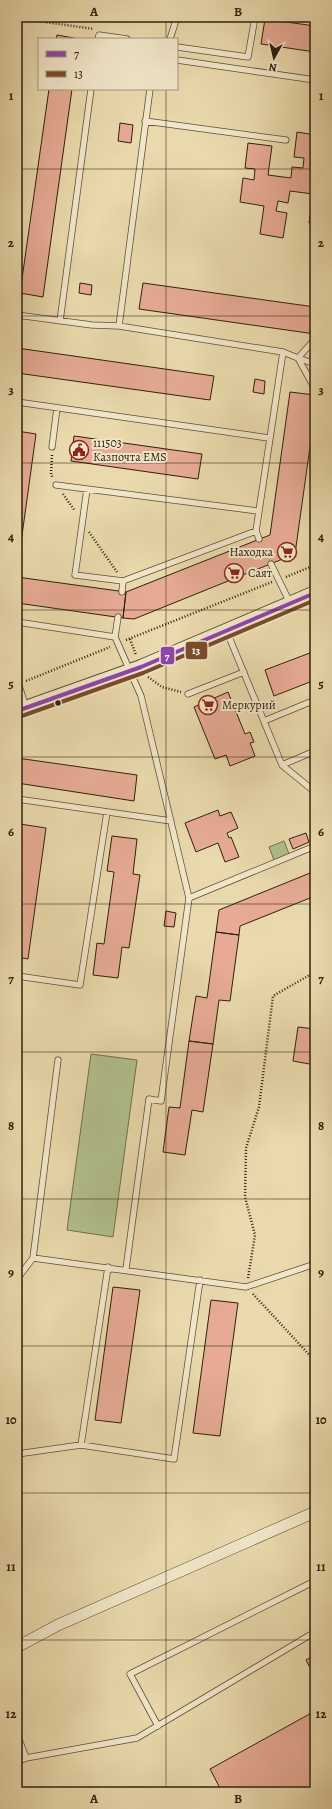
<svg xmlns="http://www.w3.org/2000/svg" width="332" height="1809" viewBox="0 0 332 1809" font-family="Alegreya,serif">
	<rect width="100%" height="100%" fill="#e9d9ac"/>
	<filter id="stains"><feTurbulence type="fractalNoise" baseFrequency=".005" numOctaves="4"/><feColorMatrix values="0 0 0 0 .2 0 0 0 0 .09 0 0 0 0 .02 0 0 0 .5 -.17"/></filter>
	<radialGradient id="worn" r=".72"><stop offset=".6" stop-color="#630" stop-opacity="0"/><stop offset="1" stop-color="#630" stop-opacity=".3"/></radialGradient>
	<path fill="#b1c08d" stroke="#70704e" d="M284 841 289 854 274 860 269 847Z
		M91 1054 137 1060 113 1237 67 1230Z"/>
	<path fill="#e7ab95" stroke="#2f200e" d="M265 19 315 26V52L261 44Z
		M57 35 79 39H56Z
		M49 89H72L43 297 20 293Z
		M120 123 133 125 131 143 118 141Z
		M297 132 315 135V224L309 223 313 194 290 191 288 203 278 201 276 211 287 213 283 238 260 234 264 206 240 202 243 178 254 180 255 169 245 168 248 143 272 146 268 175 291 178 292 167 303 168 304 158 294 157Z
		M80 283 92 285 91 295 79 293Z
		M143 283 315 307V334L139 309Z
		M17 348 214 376 210 400 17 373Z
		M255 379 265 381 264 394 253 392Z
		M290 392 315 395V411L295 554 134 619 123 618 126 592 270 535Z
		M17 431 36 434 20 550H17Z
		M74 436 202 454 198 479 71 461Z
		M17 577 126 592 123 618 17 603Z
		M315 651V680L274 696 265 670Z
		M228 692 245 734 250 732 254 742 250 743 255 756 230 766 226 755 215 759 194 707Z
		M17 758 137 775 134 801 17 783Z
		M218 810 220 816 231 812 238 828 227 833 229 838 231 837 239 857 225 862 218 843 196 852 185 823Z
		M20 824 46 828 28 959 17 957V850Z
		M306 833 309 842 293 849 289 839Z
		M112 836 137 839 133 874 140 875 129 948 122 947 118 978 93 975 97 943 104 944 114 872 107 871Z
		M315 871V896L240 926 239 935 216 932 219 910Z
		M166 911 176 913 174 927 164 926Z
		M216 932 239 935 230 1001 219 1000 213 1044 189 1041 196 996 207 998Z
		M298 1027 315 1029V1065L293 1061Z
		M189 1041 213 1044 203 1112 192 1110 185 1155 163 1152 169 1107 180 1108Z
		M113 1287 140 1290 121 1423 95 1420Z
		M211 1300 238 1303 220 1436 193 1433Z
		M315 1655V1677L306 1660Z
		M315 1711V1792H222L210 1769Z"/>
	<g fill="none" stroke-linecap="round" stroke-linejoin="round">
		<g stroke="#5e4e36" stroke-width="7">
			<path id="service" d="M98 39 99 35 127 39
				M170 39 177 17
				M177 47 248 57 255 17
				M177 60 315 80
				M145 121 286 140
				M17 315 92 325 119 326 283 352 298 358 315 389
				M60 321 91 89
				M119 326 150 89
				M315 339 298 358 315 364
				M17 402 269 438
				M52 447 57 408
				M56 485 258 511
				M87 489 75 575 123 581 256 531
				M259 539 256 531 283 352
				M271 564 290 603
				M122 592 123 581
				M17 622 115 637 141 696 189 898 161 1101 149 1099 126 1269
				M227 632 282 765 315 751
				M115 637 118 617
				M17 679 26 708
				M188 694 244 672
				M264 721 315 700
				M282 765 315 792
				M17 799 171 821
				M189 898 315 846
				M17 976 80 985 107 812
				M33 1258 58 1060
				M17 1279 33 1258 246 1287 315 1264
				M81 1445 108 1267
				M17 1454 81 1445 174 1459 200 1280
				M158 1726 130 1674 315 1581
				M17 1734 26 1758
				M17 1762 26 1758 137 1738 315 1632"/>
		</g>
		<g stroke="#5e4e36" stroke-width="12">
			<path id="minor" d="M17 1647 58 1625 315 1512"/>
		</g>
		<g stroke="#5e4e36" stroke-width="16">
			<path id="tertiary" d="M17 711 141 667 315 593"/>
		</g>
		<path stroke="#2f200e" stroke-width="2.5" stroke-dasharray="1 2" stroke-linecap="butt" d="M17 18 94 29
			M44 22 45 17
			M52 455 51 474 53 478
			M63 494 75 511
			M89 532 117 572
			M286 577 315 565
			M130 639 136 655
			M126 640 272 582
			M148 677 162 687 181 692
			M26 681 110 647
			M248 1278 255 1235 245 1197 246 1148 259 1107 273 996 315 972
			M253 1294 315 1361"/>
		<use href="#service" stroke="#f1e6c9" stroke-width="5.5"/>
		<use href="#minor" stroke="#f1e6c9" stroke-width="11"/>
		<use href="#tertiary" stroke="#f1e6c9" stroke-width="14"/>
		<g stroke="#f1e6c9" stroke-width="7">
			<path id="bus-1" d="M17 711 141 667 315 593"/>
		</g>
		<g stroke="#f1e6c9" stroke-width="7">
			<path id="bus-2" d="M19 717 143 673 315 600"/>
		</g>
		<use href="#bus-1" stroke="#8e44ad" stroke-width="4"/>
		<use href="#bus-2" stroke="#7a4b2a" stroke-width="4"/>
	</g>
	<path fill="none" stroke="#2f200e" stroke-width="1" stroke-opacity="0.55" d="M166 17V39M166 89V1792M17 169H315M17 316H315M17 463H315M17 610H315M17 757H315M17 904H315M17 1052H315M17 1199H315M17 1346H315M17 1493H315M17 1640H315"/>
	<defs>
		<g id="civic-ring" transform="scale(1)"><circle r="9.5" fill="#f1e6c9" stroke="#8f2418" stroke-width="1.5"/><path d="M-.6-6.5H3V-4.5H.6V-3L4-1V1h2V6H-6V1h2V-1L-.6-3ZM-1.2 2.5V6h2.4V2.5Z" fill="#8f2418"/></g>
		<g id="supermarket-ring" transform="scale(1)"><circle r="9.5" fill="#f1e6c9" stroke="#8f2418" stroke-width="1.5"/><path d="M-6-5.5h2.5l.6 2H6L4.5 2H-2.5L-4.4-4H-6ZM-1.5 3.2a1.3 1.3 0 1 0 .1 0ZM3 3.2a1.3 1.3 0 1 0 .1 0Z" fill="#8f2418"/></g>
	</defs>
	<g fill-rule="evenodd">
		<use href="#civic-ring" x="79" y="450"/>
		<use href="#supermarket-ring" x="287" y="552"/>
		<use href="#supermarket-ring" x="234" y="573"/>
		<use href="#supermarket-ring" x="208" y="705"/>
	</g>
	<circle fill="#2f200e" stroke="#f1e6c9" stroke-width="1.5" cx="58" cy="703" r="3.5"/>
	<g text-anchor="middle" stroke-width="4" stroke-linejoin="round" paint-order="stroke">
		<g font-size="12" fill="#2f200e" stroke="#f1e6c9" text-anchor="start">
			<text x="93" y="447">111503<tspan x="93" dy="14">Казпочта EMS</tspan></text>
			<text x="273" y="556" text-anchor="end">Находка</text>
			<text x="248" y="577">Саят</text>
			<text x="222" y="709">Меркурий</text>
		</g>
	</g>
	<g stroke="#f1e6c9" stroke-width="1.5">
		<rect x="185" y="641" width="23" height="19" rx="4" fill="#7a4b2a"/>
		<rect x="160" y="646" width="15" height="19" rx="4" fill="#8e44ad"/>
	</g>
	<g font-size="11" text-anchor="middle" font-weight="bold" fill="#fff">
		<text x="196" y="654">13</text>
		<text x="167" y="660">7</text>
	</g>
	<rect width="332" height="1809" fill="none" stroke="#e9d9ac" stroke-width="44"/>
	<rect x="38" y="38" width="140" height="52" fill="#f1e6c9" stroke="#a3977e"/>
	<rect x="46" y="51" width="20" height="6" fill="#8e44ad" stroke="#a3977e"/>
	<text x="74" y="58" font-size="12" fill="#2f200e">7</text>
	<rect x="46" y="71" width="20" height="6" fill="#7a4b2a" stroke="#a3977e"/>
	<text x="74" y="78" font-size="12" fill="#2f200e">13</text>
	<g transform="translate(274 58) rotate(188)" stroke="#f1e6c9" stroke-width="3" paint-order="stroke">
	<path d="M0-3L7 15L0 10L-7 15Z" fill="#2f200e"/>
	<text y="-6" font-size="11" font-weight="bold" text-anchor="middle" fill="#2f200e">N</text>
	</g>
	<rect x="22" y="22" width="288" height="1765" fill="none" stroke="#2f200e" stroke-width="1.5"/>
	<g font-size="13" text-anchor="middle" font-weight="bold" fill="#2f200e">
		<text x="94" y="16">A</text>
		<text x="238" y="16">B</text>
		<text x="11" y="100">1</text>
		<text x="321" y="100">1</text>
		<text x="11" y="247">2</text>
		<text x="321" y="247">2</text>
		<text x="11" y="394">3</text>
		<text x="321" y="394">3</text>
		<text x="11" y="541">4</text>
		<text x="321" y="541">4</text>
		<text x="11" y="688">5</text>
		<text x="321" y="688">5</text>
		<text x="11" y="836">6</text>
		<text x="321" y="836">6</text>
		<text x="11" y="983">7</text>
		<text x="321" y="983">7</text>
		<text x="11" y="1130">8</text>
		<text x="321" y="1130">8</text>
		<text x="11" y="1277">9</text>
		<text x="321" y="1277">9</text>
		<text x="11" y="1424">10</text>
		<text x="321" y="1424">10</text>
		<text x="11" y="1571">11</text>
		<text x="321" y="1571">11</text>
		<text x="11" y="1718">12</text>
		<text x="321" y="1718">12</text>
		<text x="94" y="1803">A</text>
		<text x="238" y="1803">B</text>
	</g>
	<rect width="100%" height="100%" filter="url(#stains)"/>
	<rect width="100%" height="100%" fill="url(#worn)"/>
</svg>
